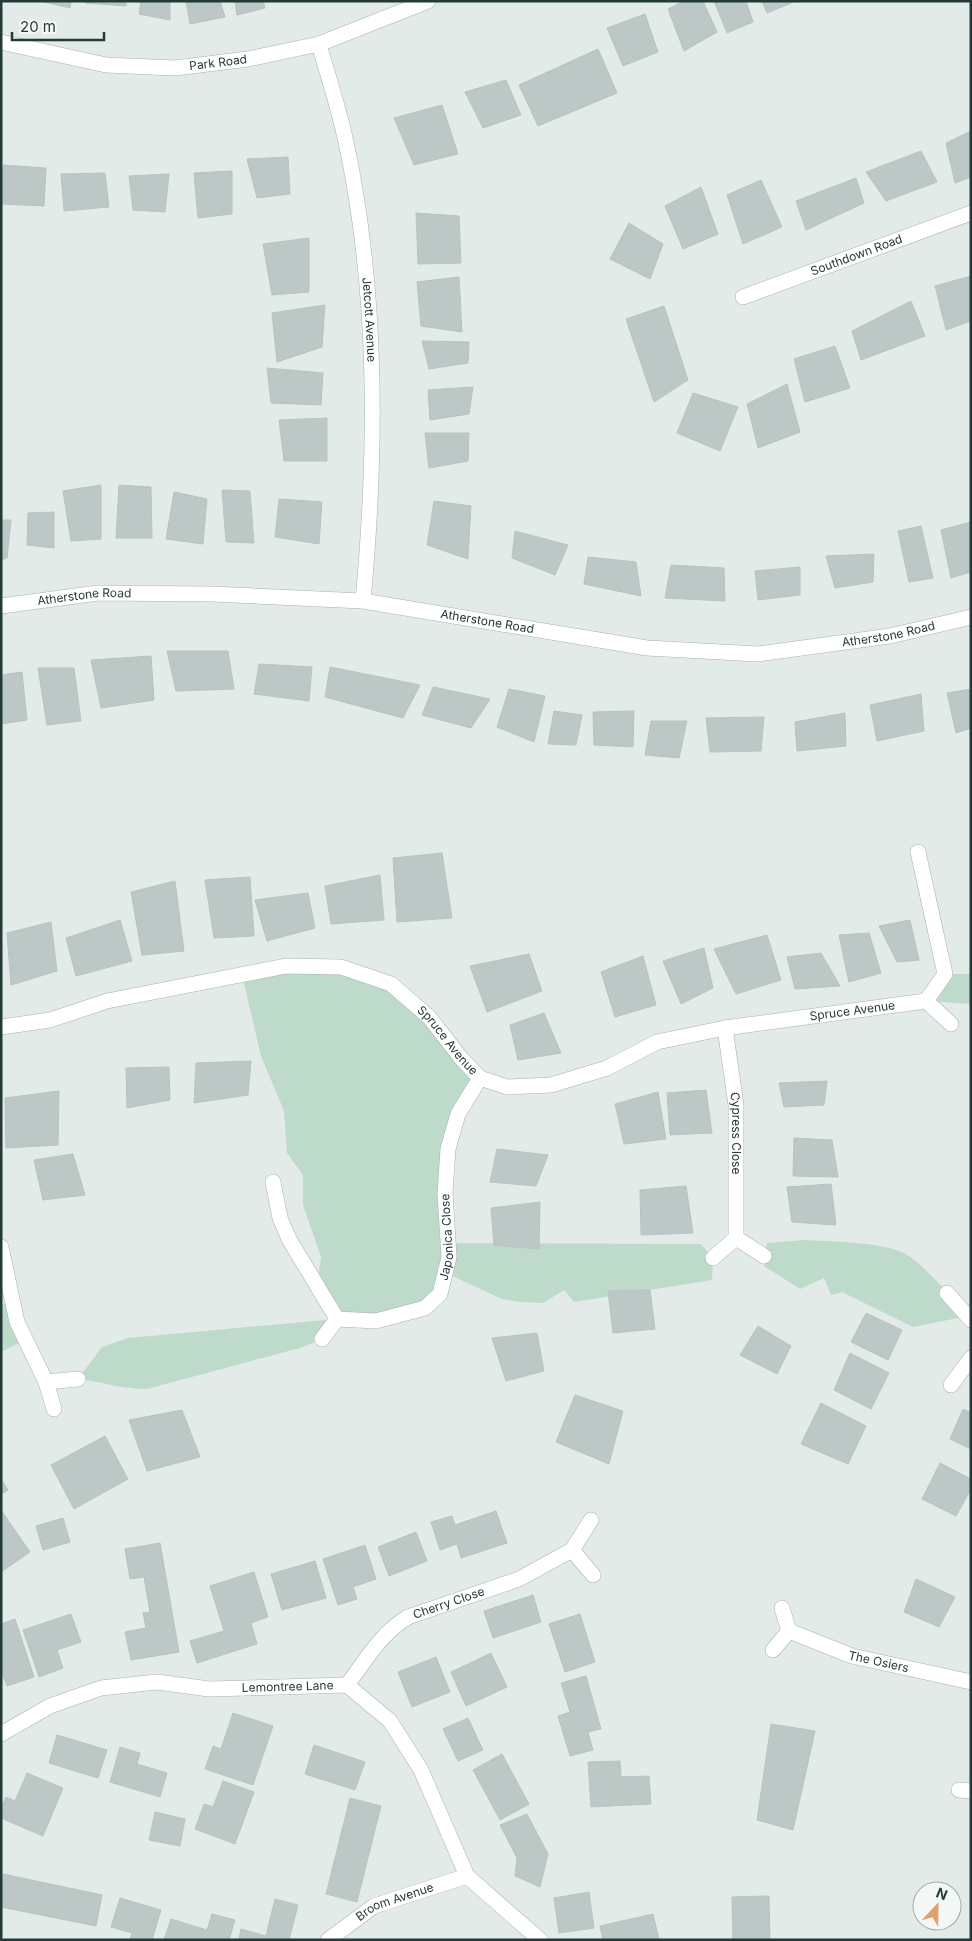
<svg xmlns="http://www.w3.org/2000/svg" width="972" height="1941" viewBox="0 0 972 1941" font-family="Inter,sans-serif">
	<rect width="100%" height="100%" fill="#e3ebe9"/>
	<path fill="#bedacb" d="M341 967 391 984 480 1078 448 1149 449 1243 701 1244 713 1258 712 1280 574 1302 564 1290 543 1303 521 1302 502 1299 446 1273 425 1308 338 1319 322 1339 300 1348 147 1389C123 1389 102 1382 78 1379L102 1347 128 1338 337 1319 317 1284 321 1257 303 1205V1175L287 1153 284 1111 261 1056 242 975Z
		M945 974H971V1004L926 1001Z
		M804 1240C828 1241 890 1242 909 1256 931 1272 950 1296 968 1316L913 1327 842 1292 831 1295 824 1278 800 1289 764 1266 767 1243Z
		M13 1302 25 1340 1 1352V1305Z"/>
	<path fill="#bbc8c6" stroke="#b6c4c1" d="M40 1H71L70 8Z
		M85 1H126V6L85 3Z
		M141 1H170V20L139 14Z
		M186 1H220L225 17 190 24Z
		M235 1H263L265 8 237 15Z
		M684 1H703L717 32 684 51 668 9Z
		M714 1H746L753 22 727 33Z
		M762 1H796L767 13Z
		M645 14 658 52 623 66 607 28Z
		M598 49 617 93 538 126 519 85Z
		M506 80 521 115 483 128 465 92Z
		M442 105 458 154 414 165 394 118Z
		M971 131V177L955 183 946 143Z
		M921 151 937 182 886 201 866 172Z
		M288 157 290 194 257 198 247 159Z
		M3 165 46 168 44 206 2 204Z
		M232 171V214L198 218 194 173Z
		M105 173 109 207 64 211 61 174Z
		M169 174 165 212 133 210 129 176Z
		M856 178 864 203 806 230 796 201Z
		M761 180 782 227 743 244 727 195Z
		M701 187 718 234 683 249 665 206Z
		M416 213 459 216 461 263 418 264Z
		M629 223 663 244 650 279 610 259Z
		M309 238V292L272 295 263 244Z
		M971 276V321L946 330 935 286Z
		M459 277 462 332 421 326 417 282Z
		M911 301 925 336 861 360 852 331Z
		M325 305 322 347 277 362 272 313Z
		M664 306 688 380 654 402 626 319Z
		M422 341 469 342 468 363 429 369Z
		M835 346 850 388 805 402 794 359Z
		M267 368 323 373 321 405 271 403Z
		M787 384 800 432 758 448 747 404Z
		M473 387 469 414 430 420 428 390Z
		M693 393 738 407 720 451 677 433Z
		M327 418V461H284L279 420Z
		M425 433H469L468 461 429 468Z
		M101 485V539L71 541 63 491Z
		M119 485 151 487 152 538H116Z
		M222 490 250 491 254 543 226 542Z
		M174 492 207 499 203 544 166 539Z
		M279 499 322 502 319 544 275 537Z
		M434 501 471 506 468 559 427 545Z
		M54 512V548L27 545 28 513Z
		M1 520H11L7 558 1 560Z
		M971 522V572L951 578 941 530Z
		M921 526 933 578 909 582 898 531Z
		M515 531 568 545 555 575 512 558Z
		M874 554 873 582 835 588 826 556Z
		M588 557 636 562 641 596 584 584Z
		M671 565 724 568 725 601 665 598Z
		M800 567V595L758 600 755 571Z
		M167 651H228L234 689 176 691Z
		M151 656 154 700 101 708 91 660Z
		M259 664 312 667 309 701 254 694Z
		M330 667 420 685 403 718 325 697Z
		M38 668H74L81 721 47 725Z
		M22 672 27 720 1 724V675Z
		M433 687 490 699 471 728 422 715Z
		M509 689 545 696 534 742 497 727Z
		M971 689V728L956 733 947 693Z
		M921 694 924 731 877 741 870 705Z
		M554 711 582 715 576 745 548 744Z
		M634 711 633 747 594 745 593 712Z
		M845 713 846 746 797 751 795 722Z
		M764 717 761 751 710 752 706 718Z
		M651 721H687L679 758 645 755Z
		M442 853 452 918 397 922 393 858Z
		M380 875 384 920 331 924 325 886Z
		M250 877 254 936 214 938 205 880Z
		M175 881 184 951 142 955 131 892Z
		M308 893 315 928 267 941 255 900Z
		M120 920 132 961 76 976 66 938Z
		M910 920 919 960 897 962 879 926Z
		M51 922 57 971 11 985 7 933Z
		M869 933 881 973 849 982 839 935Z
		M767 935 781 980 736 994 714 949Z
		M704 948 713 988 681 1004 663 961Z
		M821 953 840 986 795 989 787 957Z
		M529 954 542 991 487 1012 470 966Z
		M643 956 656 1005 615 1017 601 972Z
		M544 1013 561 1053 518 1060 510 1025Z
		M251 1061 248 1095 194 1103 196 1063Z
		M169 1067 170 1100 127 1108 126 1068Z
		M827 1081 824 1105 784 1107 779 1083Z
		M706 1090 712 1133 670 1135 667 1093Z
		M59 1091 58 1145 6 1148 5 1098Z
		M658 1092 666 1139 624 1144 615 1104Z
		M794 1138 832 1140 838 1177 793 1176Z
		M497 1149 548 1155 536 1186 490 1182Z
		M73 1154 85 1195 43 1200 34 1160Z
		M831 1184 836 1225 792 1222 787 1187Z
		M686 1186 693 1233 641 1235 640 1190Z
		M540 1202 539 1249 494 1245 491 1208Z
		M650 1290 655 1329 613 1333 608 1291Z
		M866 1313 902 1330 888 1360 851 1342Z
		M758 1326 791 1346 777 1374 740 1355Z
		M537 1333 544 1371 506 1381 492 1338Z
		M850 1353 889 1373 871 1409 834 1390Z
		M575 1395 623 1411 609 1464 556 1442Z
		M821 1403 866 1426 848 1464 801 1444Z
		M963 1409 971 1413V1449L950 1439Z
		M182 1410 200 1457 147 1471 129 1420Z
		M105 1436 128 1479 74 1509 51 1465Z
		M940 1463 971 1479V1489L956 1516 922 1499Z
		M1 1479 8 1490 1 1494Z
		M1 1510 30 1552 1 1572Z
		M496 1511 507 1543 461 1558 457 1544 440 1550 431 1522 452 1516 455 1525Z
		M63 1518 70 1542 43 1550 36 1526Z
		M416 1532 427 1561 389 1576 378 1547Z
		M160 1543 179 1652 131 1660 125 1632 146 1628 143 1613 150 1612 144 1577 130 1579 125 1549Z
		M365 1545 376 1579 353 1587 357 1599 338 1605 323 1559Z
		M315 1561 326 1598 282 1610 271 1574Z
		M254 1572 268 1617 251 1623 257 1644 197 1663 190 1641 224 1631 210 1586Z
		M916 1579 955 1597 939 1627 904 1612Z
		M533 1595 541 1622 493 1638 484 1611Z
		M71 1614 81 1642 57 1650 63 1668 39 1677 23 1630Z
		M580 1614 595 1662 565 1672 549 1624Z
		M15 1619 34 1677 7 1686 1 1670V1624Z
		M491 1653 507 1687 466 1706 451 1672Z
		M436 1657 450 1692 412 1707 398 1672Z
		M586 1676 601 1729 588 1732 593 1750 570 1756 558 1716 570 1712 561 1683Z
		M233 1713 273 1726 253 1785 205 1769 213 1746 221 1749Z
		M468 1718 483 1750 458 1761 443 1729Z
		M771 1724 815 1731 793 1830 757 1820Z
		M57 1735 107 1750 98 1778 49 1763Z
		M314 1745 365 1762 355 1790 305 1774Z
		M120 1747 140 1753 137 1764 167 1773 160 1797 110 1782Z
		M502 1754 529 1804 500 1820 473 1770Z
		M620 1761 621 1777 649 1776 651 1804 591 1807 588 1762Z
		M27 1773 63 1788 43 1836 1 1818V1808L6 1797 15 1801Z
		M223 1781 254 1792 235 1844 195 1829 204 1804 213 1807Z
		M350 1798 381 1806 357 1902 326 1894Z
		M155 1812 185 1819 180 1846 149 1840Z
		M527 1814 548 1854 540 1887 515 1876 517 1858 500 1825Z
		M3 1874 102 1895 96 1926 1 1907Z
		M589 1892 594 1928 559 1933 554 1898Z
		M769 1896 770 1940H733L732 1897Z
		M120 1898 161 1910 152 1940H130L132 1933 111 1927Z
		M275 1899 298 1905 289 1940H239L241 1929 266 1936Z
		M212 1914 235 1920 229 1940H164L171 1919 207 1930Z
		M653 1914 659 1940H603L600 1926Z"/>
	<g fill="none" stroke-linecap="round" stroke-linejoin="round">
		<g stroke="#a6b2b1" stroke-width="16">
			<g id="minor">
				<path id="s1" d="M1 42 106 65 175 68 248 59 319 44 428 1"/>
				<path id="s2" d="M319 44C328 76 339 109 346 142 378 292 377 449 363 601"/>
				<path id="s3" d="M743 297 971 213"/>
				<path id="s4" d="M1 606 98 593 212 594 363 601 647 648 758 654 890 636 971 617"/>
				<path d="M918 852 945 974 926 1001 951 1024"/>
				<path id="s5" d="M1 1027 50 1020 107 1001 286 966 341 967 391 984 429 1017 461 1058 480 1078 507 1087 551 1085 607 1068 657 1042 725 1028 926 1001"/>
				<path id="s6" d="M725 1028 736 1105V1238"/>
				<path d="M273 1182 280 1218 289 1239 337 1319 322 1339"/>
				<path d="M1 1247 17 1322 46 1382 54 1409"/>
				<path d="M713 1258 736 1238 764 1256"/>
				<path d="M947 1293 971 1320"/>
				<path id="s7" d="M337 1319 376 1321 425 1308 440 1294 449 1257 445 1193 448 1149 458 1114 480 1078"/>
				<path d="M46 1382 78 1379"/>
				<path d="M951 1385 971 1358"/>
				<path d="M572 1550 593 1575"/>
				<path id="s8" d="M789 1631 852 1656 971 1682"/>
				<path d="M773 1650 789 1631 782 1608"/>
				<path id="s9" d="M347 1685C366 1660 381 1633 408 1617L519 1579 572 1550 591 1520"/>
				<path id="s10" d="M1 1734 50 1706 101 1688 157 1682 209 1689 347 1685 390 1721 421 1770 467 1876 540 1940"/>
				<path d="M959 1790 971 1791"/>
				<path id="s11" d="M328 1940 374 1906 467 1876"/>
			</g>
		</g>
		<use href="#minor" stroke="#fff" stroke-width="15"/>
	</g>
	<g text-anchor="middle" stroke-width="4.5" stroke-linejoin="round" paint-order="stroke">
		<g font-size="12" fill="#243a39" stroke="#f3f8f6">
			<text dy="4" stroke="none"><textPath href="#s1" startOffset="220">Park Road</textPath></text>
			<text dy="4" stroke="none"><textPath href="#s3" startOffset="121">Southdown Road</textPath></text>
			<text dy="4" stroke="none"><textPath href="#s2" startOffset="281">Jetcott Avenue</textPath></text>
			<text dy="4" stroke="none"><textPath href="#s4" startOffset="84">Atherstone Road</textPath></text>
			<text dy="4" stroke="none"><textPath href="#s4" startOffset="489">Atherstone Road</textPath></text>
			<text dy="4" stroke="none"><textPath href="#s4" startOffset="894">Atherstone Road</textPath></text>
			<text dy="4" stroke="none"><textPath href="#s5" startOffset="915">Spruce Avenue</textPath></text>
			<text dy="4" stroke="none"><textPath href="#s5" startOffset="480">Spruce Avenue</textPath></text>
			<text dy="4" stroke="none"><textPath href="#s6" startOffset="106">Cypress Close</textPath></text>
			<text dy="4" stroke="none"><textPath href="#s7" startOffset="168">Japonica Close</textPath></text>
			<text dy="4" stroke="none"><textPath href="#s9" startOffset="135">Cherry Close</textPath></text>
			<text dy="4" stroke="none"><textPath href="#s8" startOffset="95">The Osiers</textPath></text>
			<text dy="4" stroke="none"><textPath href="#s10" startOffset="298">Lemontree Lane</textPath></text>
			<text dy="4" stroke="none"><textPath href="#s11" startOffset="78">Broom Avenue</textPath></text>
		</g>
	</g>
	<rect width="972" height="1941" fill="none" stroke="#243a39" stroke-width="5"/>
	<g transform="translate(937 1906) rotate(22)"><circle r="24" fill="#f3f8f6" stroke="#a0acaa"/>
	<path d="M0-4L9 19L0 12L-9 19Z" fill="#e39f69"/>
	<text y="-8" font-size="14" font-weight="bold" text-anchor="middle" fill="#243a39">N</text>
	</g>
	<path d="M12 32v8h92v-8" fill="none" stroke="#243a39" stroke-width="2.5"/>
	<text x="20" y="32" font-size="15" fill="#243a39" stroke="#f3f8f6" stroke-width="4" paint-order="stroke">20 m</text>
</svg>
